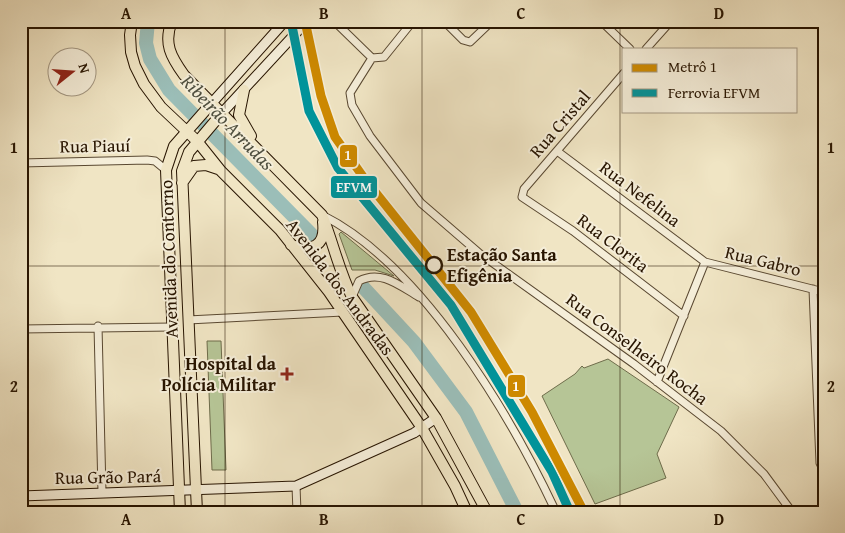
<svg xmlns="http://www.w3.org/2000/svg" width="845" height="533" viewBox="0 0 845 533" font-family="'Gentium Book Plus',serif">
	<rect width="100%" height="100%" fill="#f0e5c4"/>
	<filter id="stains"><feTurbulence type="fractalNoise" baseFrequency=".004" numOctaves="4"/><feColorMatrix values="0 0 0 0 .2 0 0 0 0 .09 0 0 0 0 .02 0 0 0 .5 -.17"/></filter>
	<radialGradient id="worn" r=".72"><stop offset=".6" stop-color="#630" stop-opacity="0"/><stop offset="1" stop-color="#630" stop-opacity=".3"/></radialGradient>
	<path fill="#b6c596" stroke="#6e6c4b" d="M341 232 394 276 375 270H352L339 234Z
		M207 341H221L226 470H212Z
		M608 359 679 407 657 454 666 478 595 504 542 396 575 374 582 366 584 368Z"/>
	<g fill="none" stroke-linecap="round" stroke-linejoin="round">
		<path stroke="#9bbeb8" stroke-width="14" d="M148 21 146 43 150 59 169 90 311 234
			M363 287 414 342 466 412 517 512"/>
		<g stroke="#594831" stroke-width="9">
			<path id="minor" d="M334 21 372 58
				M444 21 463 40 470 42 492 21
				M601 21 630 49
				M823 21 824 22
				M646 49 671 21
				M372 58 350 93 352 105 370 136 421 203 479 253 634 364 721 431 764 474 792 512
				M372 58 384 57 413 21
				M624 73 524 189 522 197 573 231 684 316
				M557 151 705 262
				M21 163 147 160 155 161 166 170
				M322 215C421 264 510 414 556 512
				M813 289 820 463 824 471
				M352 297 359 281C381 269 400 286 419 297
				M188 320 343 312
				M98 326 102 492
				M21 329 172 327
				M657 382 705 262 824 292
				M296 486 297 512
				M21 495 22 512"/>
		</g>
		<g stroke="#271400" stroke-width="11">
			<path id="secondary" d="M211 104 285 21
				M222 113 307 21
				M21 496 296 486 414 433 436 418"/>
		</g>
		<g stroke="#271400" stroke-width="12">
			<path id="primary" d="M132 21 130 35 131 52 135 66 144 84 161 107 197 141 221 171 280 230 329 292 422 428 455 486 467 512
				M172 21C163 43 171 57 184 75L322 215C333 242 339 271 352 297L436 418 487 512
				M244 90 239 115 251 136
				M182 183 194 166 206 165 218 169
				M291 245C311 251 326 248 323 222
				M180 512 166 170 174 146 211 104
				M197 512 182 171 189 152 222 113"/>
		</g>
		<use href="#minor" stroke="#f5eed9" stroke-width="7"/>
		<use href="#secondary" stroke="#f5eed9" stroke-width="9"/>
		<use href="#primary" stroke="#f0e5c4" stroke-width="10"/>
		<g stroke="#f5eed9" stroke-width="12">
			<path id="rail-1" d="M291 21 309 111 338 168 451 305 552 472 570 512"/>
		</g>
		<use href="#rail-1" stroke="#00939a" stroke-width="9"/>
		<g stroke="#f5eed9" stroke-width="12">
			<path id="metro-1" d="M305 21 321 96 335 137 364 178 471 312 532 412 584 512"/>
		</g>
		<use href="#metro-1" stroke="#cd8900" stroke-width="9"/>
	</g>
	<path fill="none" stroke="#271400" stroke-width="1" stroke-opacity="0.55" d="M225 21V512M422 21V512M620 21V512M21 266H824"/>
	<circle fill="#f5eed9" stroke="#271400" stroke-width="2.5" cx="434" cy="265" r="8"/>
	<path fill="#8f2418" stroke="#f5eed9" stroke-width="2" d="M284.5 366.5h5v5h5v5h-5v5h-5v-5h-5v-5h5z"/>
	<g text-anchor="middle" stroke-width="4" stroke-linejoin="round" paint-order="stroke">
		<g font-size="18" fill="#271400" stroke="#f5eed9">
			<text transform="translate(560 124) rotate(-49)" y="6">Rua Cristal</text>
			<text transform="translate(95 146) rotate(-1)" y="6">Rua Piauí</text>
			<text transform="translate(640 194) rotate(37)" y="6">Rua Nefelina</text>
			<text transform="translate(613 243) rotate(37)" y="6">Rua Clorita</text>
			<text transform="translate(169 259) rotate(-92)" y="6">Avenida do Contorno</text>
			<text transform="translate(763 261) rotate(14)" y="6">Rua Gabro</text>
			<text transform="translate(340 287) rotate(53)" y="6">Avenida dos Andradas</text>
			<text transform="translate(637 349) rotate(37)" y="6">Rua Conselheiro Rocha</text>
			<text transform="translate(108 477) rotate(-1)" y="6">Rua Grão Pará</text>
		</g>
		<g font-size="18" font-weight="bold" fill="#271400" stroke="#f5eed9" text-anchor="start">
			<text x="447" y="261">Estação Santa<tspan x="447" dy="21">Efigênia</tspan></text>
		</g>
		<g font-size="18" font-weight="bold" fill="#271400" stroke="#f5eed9" text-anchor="end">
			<text x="276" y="370">Hospital da<tspan x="276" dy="21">Polícia Militar</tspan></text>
		</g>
		<g font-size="19" font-style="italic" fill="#505040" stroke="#f5eed9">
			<text transform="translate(228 122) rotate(46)" y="7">Ribeirão Arrudas</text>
		</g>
	</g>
	<g stroke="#f5eed9" stroke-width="2">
		<rect x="339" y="144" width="19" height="24" rx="5" fill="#cd8900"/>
		<rect x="330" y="175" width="48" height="24" rx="5" fill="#00939a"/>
		<rect x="507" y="374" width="19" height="24" rx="5" fill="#cd8900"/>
	</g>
	<g font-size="14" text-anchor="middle" font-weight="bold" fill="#fff">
		<text x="348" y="160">1</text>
		<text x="354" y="192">EFVM</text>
		<text x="516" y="391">1</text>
	</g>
	<rect width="845" height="533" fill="none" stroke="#f0e5c4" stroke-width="55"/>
	<rect x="622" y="48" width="175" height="65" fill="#f5eed9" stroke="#a39782"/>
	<rect x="632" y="64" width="25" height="8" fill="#cd8900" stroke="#a39782"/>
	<text x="668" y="72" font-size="15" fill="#271400">Metrô 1</text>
	<rect x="632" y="89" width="25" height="8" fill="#00939a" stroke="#a39782"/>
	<text x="668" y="98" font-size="15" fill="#271400">Ferrovia EFVM</text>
	<g transform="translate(72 72) rotate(73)"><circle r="24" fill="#f5eed9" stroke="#a39782"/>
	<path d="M0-4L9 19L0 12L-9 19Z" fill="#8f2418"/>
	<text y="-8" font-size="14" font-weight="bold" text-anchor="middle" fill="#271400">N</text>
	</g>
	<rect x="28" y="28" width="790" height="478" fill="none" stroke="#271400" stroke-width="2"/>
	<g font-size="16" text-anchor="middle" font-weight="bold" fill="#271400">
		<text x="126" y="19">A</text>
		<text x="324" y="19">B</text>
		<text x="521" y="19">C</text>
		<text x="719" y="19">D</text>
		<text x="14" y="153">1</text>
		<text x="831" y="153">1</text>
		<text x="14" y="392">2</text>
		<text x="831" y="392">2</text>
		<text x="126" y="525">A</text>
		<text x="324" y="525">B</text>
		<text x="521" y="525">C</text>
		<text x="719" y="525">D</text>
	</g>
	<rect width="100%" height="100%" filter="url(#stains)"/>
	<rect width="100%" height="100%" fill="url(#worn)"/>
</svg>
